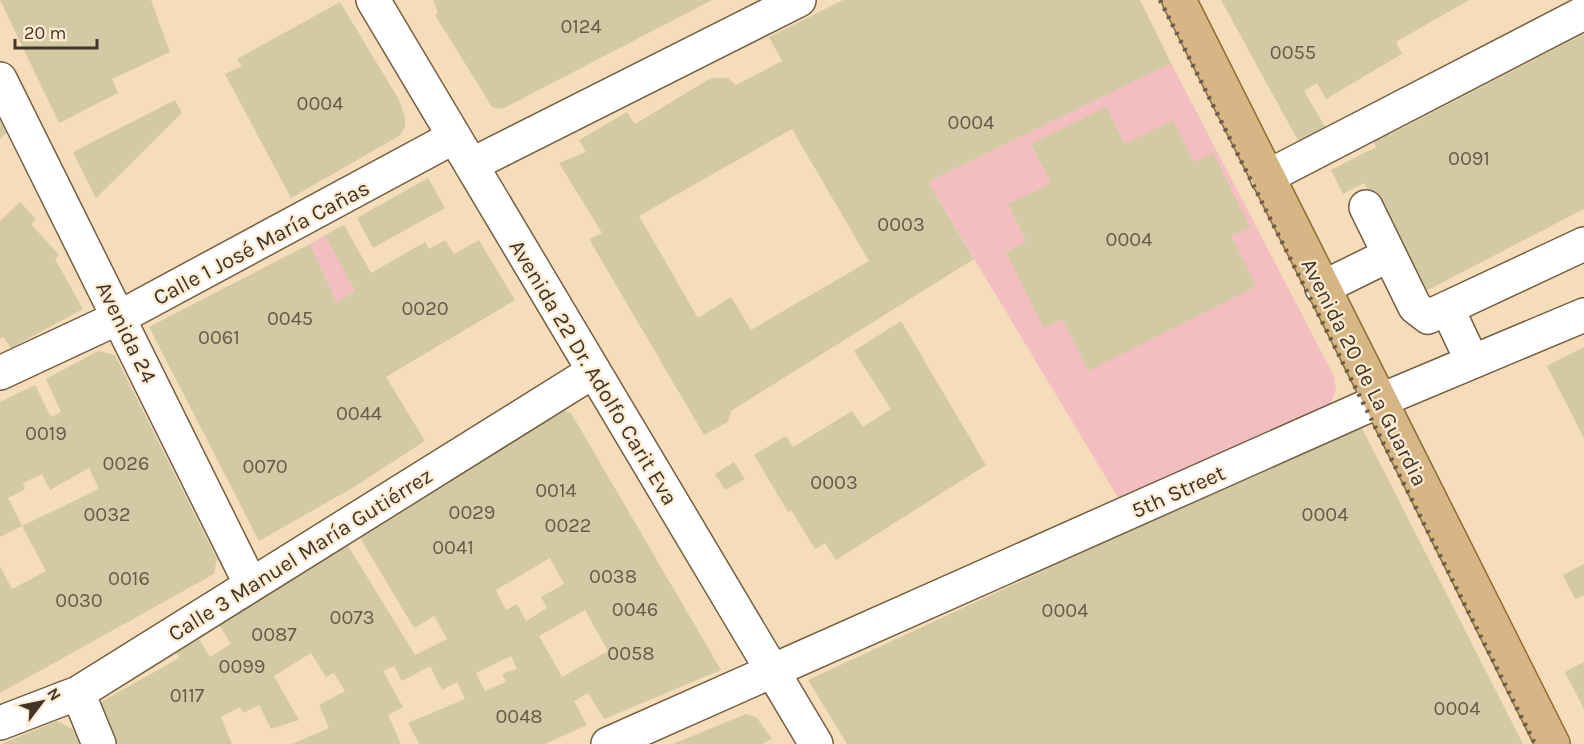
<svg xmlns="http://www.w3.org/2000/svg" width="1584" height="744" viewBox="0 0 1584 744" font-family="Karla,sans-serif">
	<rect width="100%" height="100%" fill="#f5ddbc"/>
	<path fill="#f3bec0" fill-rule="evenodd" d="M1171 63 1334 376 1336 391 1329 406 1120 501 928 182ZM1106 107 1125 144 1194 162 1250 227 1231 236 1256 286 1062 319 1044 328 1006 252 1026 241 1008 204 1051 183 1031 144Z
		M325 235 355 291 337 303 310 244Z"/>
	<path fill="#d3caa5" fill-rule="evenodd" d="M0 0H151L170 52 112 79 118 93 59 123Z
		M433 0H712L502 109 492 107 435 15 438 13Z
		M843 0H1140L1171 63 928 182 974 259 731 411 728 422 704 435 589 239 602 233 559 163 586 152 579 140 627 112 635 124 711 78H728L736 85 782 61 769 37ZM792 129 869 261 751 330 731 297 698 318 639 216Z
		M1221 0H1469L1396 42 1402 54 1326 99 1317 83 1304 91 1329 133 1302 148Z
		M340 2 398 98 405 117V127L399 136 291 198 225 74 242 66 237 59Z
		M1584 34V209L1422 293 1364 183 1343 194 1331 170 1376 147 1370 135 1385 128 1389 135Z
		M175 100 182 113 96 198 73 152Z
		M1106 107 1125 144 1173 120 1194 162 1213 153 1250 227 1231 236 1257 286 1088 371 1062 319 1044 329 1006 252 1026 241 1008 204 1051 183 1031 144Z
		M0 120 7 133 0 139Z
		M428 178 445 208 373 248 357 218Z
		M20 202 36 219 31 224 59 255 55 259 83 309 11 348 3 337 0 339V221Z
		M344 225 371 273 425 242 429 249 445 240 454 254 479 240 515 300 386 377 425 441 354 487 259 541 149 327 310 244 337 303 355 291 325 235Z
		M901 321 986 465 836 560 825 543 815 549 791 510 788 512 754 455 786 436 793 447 852 411 863 427 891 409 854 351Z
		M1584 347V438L1547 366Z
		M98 351 115 355 217 559 214 574 0 693V566L12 589 46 571 22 526 99 489 89 468 50 490 42 474 23 483 25 489 8 498 22 526 0 537V402L35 385 51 417 61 412 46 379Z
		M562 410 571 413 721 670 604 719 588 693 574 701 587 725 545 744H419L408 723 465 699 457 682 442 690 430 666 402 681 394 666 383 671 403 707 388 715 401 744H292L329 728 319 705 345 691 334 673 326 677 311 653 274 676 299 720 271 729 259 705 243 713 240 707 221 717 232 744H113L94 706 179 658 176 653 199 639 210 657 231 644 219 625 347 544 415 655 447 639 434 616 414 628 359 536ZM550 558 564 584 541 597 547 608 526 621 517 604 506 610 496 590ZM585 610 608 651 562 677 539 636ZM511 656 517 669 502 674 506 682 485 691 476 673Z
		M1360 424 1523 744H847L808 680Z
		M734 462 745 479 725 490 715 474Z
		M1584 564V595L1575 599 1563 575Z
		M1584 662V709L1565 672Z
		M746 714 757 718 772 739 762 744H673Z
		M57 721 76 731 81 744H1Z"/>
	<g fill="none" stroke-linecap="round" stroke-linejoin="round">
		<g stroke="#745f42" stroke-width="36">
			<path id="minor" d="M373 0 816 744
				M0 79 251 585
				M471 165 799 0
				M1267 177 1584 13
				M1366 207 1415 307 1428 317 1584 244
				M1322 288 1389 255
				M1447 308 1472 361
				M0 373 120 317 454 137
				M78 693 99 744
				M0 723 78 693 594 371
				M608 744 1379 401 1584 315"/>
		</g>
		<g stroke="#8f6a30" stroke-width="36">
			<path id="major" d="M1179 0 1553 744"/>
		</g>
		<use href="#minor" stroke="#fff" stroke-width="33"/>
		<use href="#major" stroke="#d6b685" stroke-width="33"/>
		<path stroke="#695d4b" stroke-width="4.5" stroke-dasharray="3 6" stroke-linecap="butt" d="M1160 0 1535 744"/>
	</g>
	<g text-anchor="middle" stroke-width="4.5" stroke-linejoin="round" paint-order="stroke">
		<g font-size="20" fill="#645b48">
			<text x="581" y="33">0124</text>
			<text x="1293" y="59">0055</text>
			<text x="320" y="110">0004</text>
			<text x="971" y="129">0004</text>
			<text x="1469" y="165">0091</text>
			<text x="901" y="231">0003</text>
			<text x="1129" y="246">0004</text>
			<text x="425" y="315">0020</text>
			<text x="290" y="325">0045</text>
			<text x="219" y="344">0061</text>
			<text x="359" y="420">0044</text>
			<text x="46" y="440">0019</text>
			<text x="126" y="470">0026</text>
			<text x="265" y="473">0070</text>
			<text x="834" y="489">0003</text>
			<text x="556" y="497">0014</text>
			<text x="472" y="519">0029</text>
			<text x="107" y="521">0032</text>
			<text x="1325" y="521">0004</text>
			<text x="568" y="532">0022</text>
			<text x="453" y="554">0041</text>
			<text x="613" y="583">0038</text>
			<text x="129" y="585">0016</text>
			<text x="79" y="607">0030</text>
			<text x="635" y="616">0046</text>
			<text x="1065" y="617">0004</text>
			<text x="352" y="624">0073</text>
			<text x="274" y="641">0087</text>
			<text x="631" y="660">0058</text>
			<text x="242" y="673">0099</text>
			<text x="187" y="702">0117</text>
			<text x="1457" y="715">0004</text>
			<text x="519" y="723">0048</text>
		</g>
		<g font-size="22" fill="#3f3629" stroke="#feebd1">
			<text transform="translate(261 242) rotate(-28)" y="8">Calle 1 José María Cañas</text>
			<text transform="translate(127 332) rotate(64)" y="8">Avenida 24</text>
			<text transform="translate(594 372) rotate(59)" y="8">Avenida 22 Dr. Adolfo Carit Eva</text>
			<text transform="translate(1365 372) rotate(63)" y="8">Avenida 20 de La Guardia</text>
			<text transform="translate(1178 491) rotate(-24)" y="8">5th Street</text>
			<text transform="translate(300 554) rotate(-32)" y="8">Calle 3 Manuel María Gutiérrez</text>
		</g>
	</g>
	<g transform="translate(42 702) rotate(58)" stroke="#feebd1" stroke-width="4.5" paint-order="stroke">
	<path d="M0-4.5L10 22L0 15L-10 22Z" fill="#3f3629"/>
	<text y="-9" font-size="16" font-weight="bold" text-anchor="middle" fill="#3f3629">N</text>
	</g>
	<path d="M15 39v9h82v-9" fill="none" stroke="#3f3629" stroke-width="3"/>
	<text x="24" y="39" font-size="18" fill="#3f3629" stroke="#feebd1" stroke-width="4.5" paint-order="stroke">20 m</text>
</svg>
